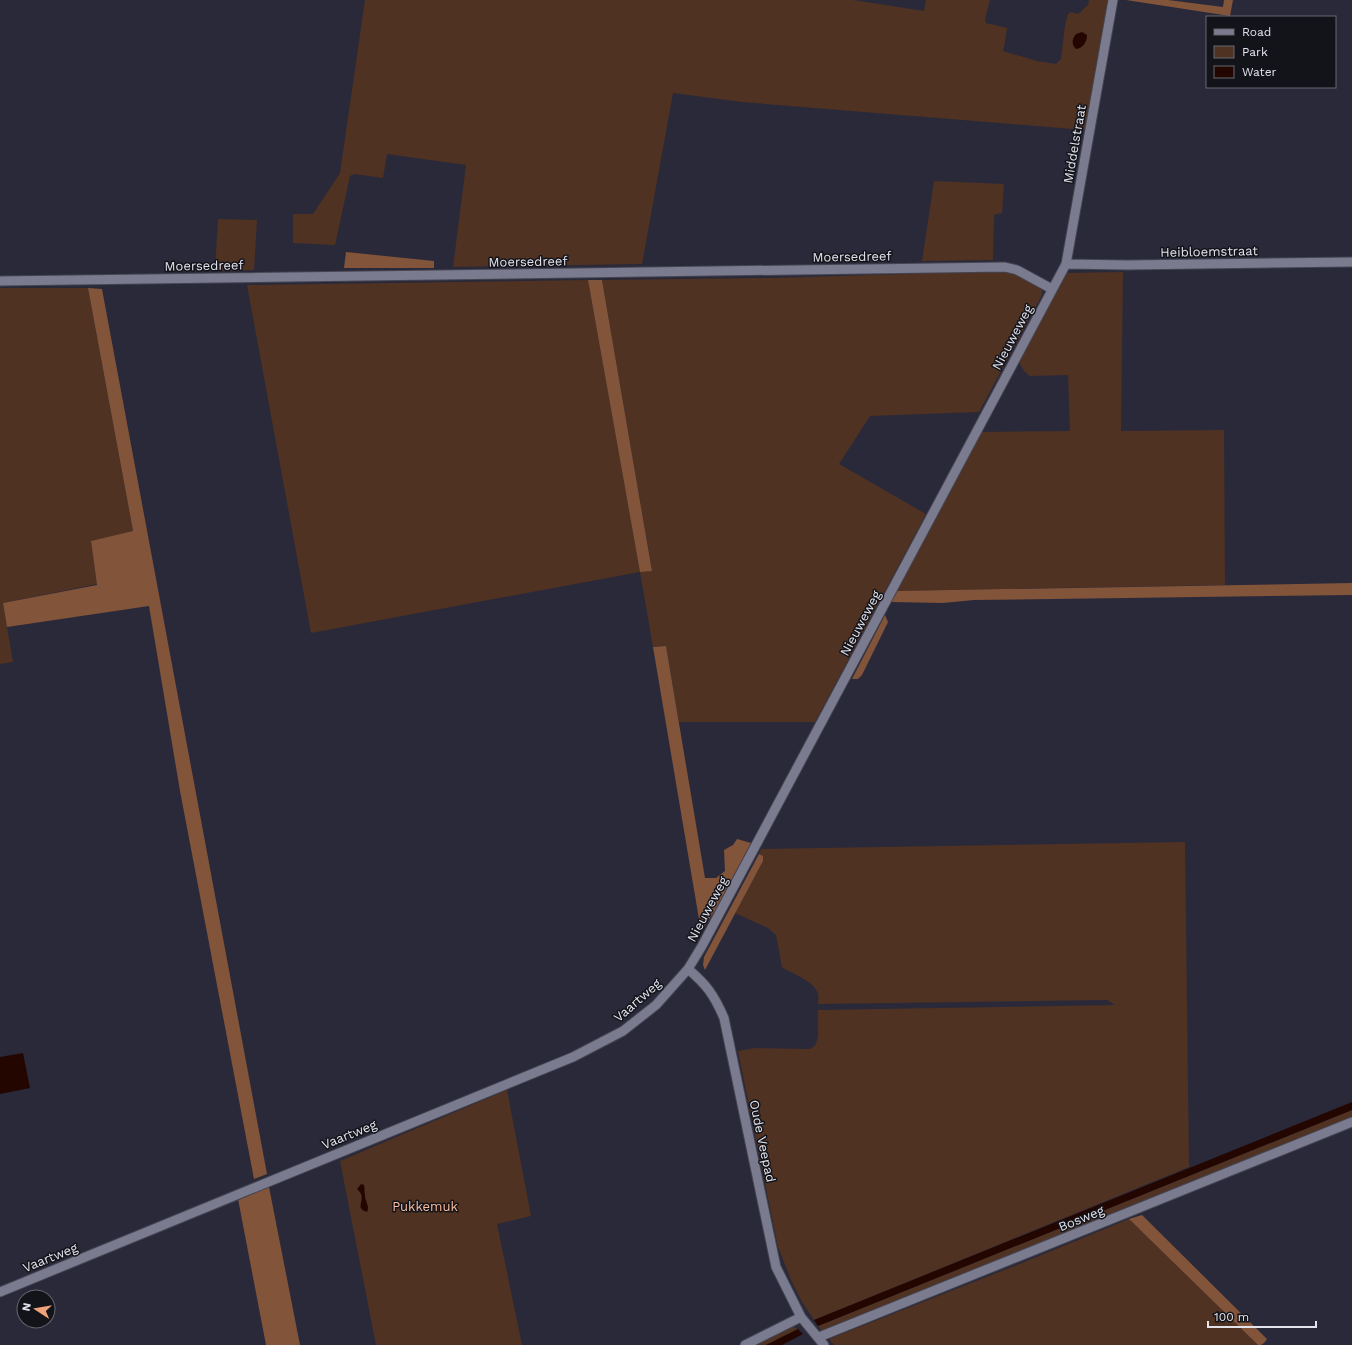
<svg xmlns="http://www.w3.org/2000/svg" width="1352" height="1345" viewBox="0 0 1352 1345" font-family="'Work Sans',sans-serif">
	<rect width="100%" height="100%" fill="#2a293a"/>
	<path fill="#4f3222" d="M365 0H853L924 11 926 0H990L985 19 986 23 1007 28 1005 42 1003 51 1037 61 1056 64 1061 59 1065 25 1068 14 1071 12 1078 14 1088 5 1089 0H1108L1085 130 742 102 673 93 642 264 453 267 466 165 387 154 383 178 354 174 350 176 335 245 293 243V214H313L340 173Z
		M934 181 1004 184 1002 213 994 215 993 260 922 261Z
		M218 219 257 220 254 270 215 271Z
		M1005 271 1014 272 1042 289V295L979 412 870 416 839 464 926 514 815 722H679L666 646 653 647 640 572 311 633 247 285 588 280 640 572 652 570 602 280 772 278Z
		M1123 272 1121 431 1224 430 1225 585 897 591 982 432 1070 431 1068 375 1030 376 1024 371 1019 362 1067 273Z
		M0 288H88L133 532 91 541 97 584 3 603 13 662 0 664Z
		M1185 842 1189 1167 814 1320 802 1302 792 1282 778 1247 738 1051 755 1048 810 1049 815 1046 818 1037V1010L1115 1005 1107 1000 818 1004C818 1001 819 997 818 994 815 981 792 974 782 967L776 935 768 928 735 913 760 867 762 855 759 854 761 849Z
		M507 1090 531 1216 497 1224 522 1345H376L340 1161Z
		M1352 1110V1118L826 1330H821L818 1326Z
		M1129 1219 1258 1345H834L829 1339 1022 1263Z
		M790 1326 798 1329 766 1345H751Z"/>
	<path fill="#82543a" d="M1126 0H1168L1223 7 1224 0H1233L1230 16Z
		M346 252 434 261V268H344Z
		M588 280H602L652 571 640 572Z
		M88 288 102 289 267 1174 254 1179 180 791 149 606 7 627 3 603 97 585 91 541 133 531Z
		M1352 583V595L974 600 943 603 891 602 897 591Z
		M885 615 888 622 862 675 858 679H852Z
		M666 646 705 878H716L725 871 724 850 733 845 737 839 751 843 716 909 701 931 653 647Z
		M759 854 763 856V861L705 970 703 965 704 957Z
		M269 1187 300 1345H266L238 1199Z
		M1142 1215 1267 1339C1264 1343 1263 1345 1258 1345L1129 1219Z"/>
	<path fill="#240600" d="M1082 32 1087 35C1087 42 1083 48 1076 49 1071 44 1072 39 1076 34Z
		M23 1053 30 1088 0 1094V1057Z
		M1352 1102V1110L818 1326 814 1320Z
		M361 1184 364 1185C365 1188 364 1191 365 1195 365 1202 370 1205 367 1212 355 1208 364 1203 361 1194 361 1193 358 1190 357 1189Z
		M798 1329 803 1334 782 1345H766Z"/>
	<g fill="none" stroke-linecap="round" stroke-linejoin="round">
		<g stroke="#444452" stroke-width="11">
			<path id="minor" d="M1066 264 1128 265 1352 262
				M0 281 1005 267 1017 270 1052 289
				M688 969C707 985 714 995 724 1018L776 1267 801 1317 824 1345
				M0 1292 573 1057 623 1031 656 1005 688 969 702 946 1066 264 1113 0
				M819 1337 1352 1122
				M745 1345 801 1317"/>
		</g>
		<use href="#minor" stroke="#7b7b8f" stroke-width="9"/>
	</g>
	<g text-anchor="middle" stroke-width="3" stroke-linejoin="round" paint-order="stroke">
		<g font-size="13" fill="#e3e3ee" stroke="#13131a">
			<text transform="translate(1074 144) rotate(-80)" y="5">Middelstraat</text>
			<text transform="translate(1209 251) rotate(-1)" y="5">Heibloemstraat</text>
			<text transform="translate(852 256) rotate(-1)" y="5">Moersedreef</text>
			<text transform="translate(528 261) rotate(-1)" y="5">Moersedreef</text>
			<text transform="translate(204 265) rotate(-1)" y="5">Moersedreef</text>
			<text transform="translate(1012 337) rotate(-62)" y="5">Nieuweweg</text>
			<text transform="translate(860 623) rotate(-62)" y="5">Nieuweweg</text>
			<text transform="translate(707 909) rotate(-62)" y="5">Nieuweweg</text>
			<text transform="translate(637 1000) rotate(-41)" y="5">Vaartweg</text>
			<text transform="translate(349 1134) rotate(-22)" y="5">Vaartweg</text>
			<text transform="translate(763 1141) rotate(78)" y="5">Oude Veepad</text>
			<text transform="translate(1081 1218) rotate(-22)" y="5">Bosweg</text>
			<text transform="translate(50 1257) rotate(-22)" y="5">Vaartweg</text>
		</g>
		<g font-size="13" fill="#fabd9d" stroke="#13131a">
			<text x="425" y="1211">Pukkemuk</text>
		</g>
	</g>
	<rect x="1206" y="16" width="130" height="72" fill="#13131a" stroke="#66666f"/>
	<rect x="1214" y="29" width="20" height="6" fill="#7b7b8f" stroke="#66666f"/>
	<text x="1242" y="36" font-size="12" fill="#e3e3ee">Road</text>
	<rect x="1214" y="46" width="20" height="12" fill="#4f3222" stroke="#66666f"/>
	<text x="1242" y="56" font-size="12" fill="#e3e3ee">Park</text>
	<rect x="1214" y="66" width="20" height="12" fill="#240600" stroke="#66666f"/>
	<text x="1242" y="76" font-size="12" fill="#e3e3ee">Water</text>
	<g transform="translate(36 1309) rotate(282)"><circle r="19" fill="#13131a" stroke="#66666f"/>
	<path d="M0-3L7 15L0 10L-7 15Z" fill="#f0a378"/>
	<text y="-6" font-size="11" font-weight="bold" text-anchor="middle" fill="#e3e3ee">N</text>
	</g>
	<path d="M1208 1321v6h108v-6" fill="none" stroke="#e3e3ee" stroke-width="2"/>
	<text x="1214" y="1321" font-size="12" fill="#e3e3ee" stroke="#13131a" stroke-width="3" paint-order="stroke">100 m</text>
</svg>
